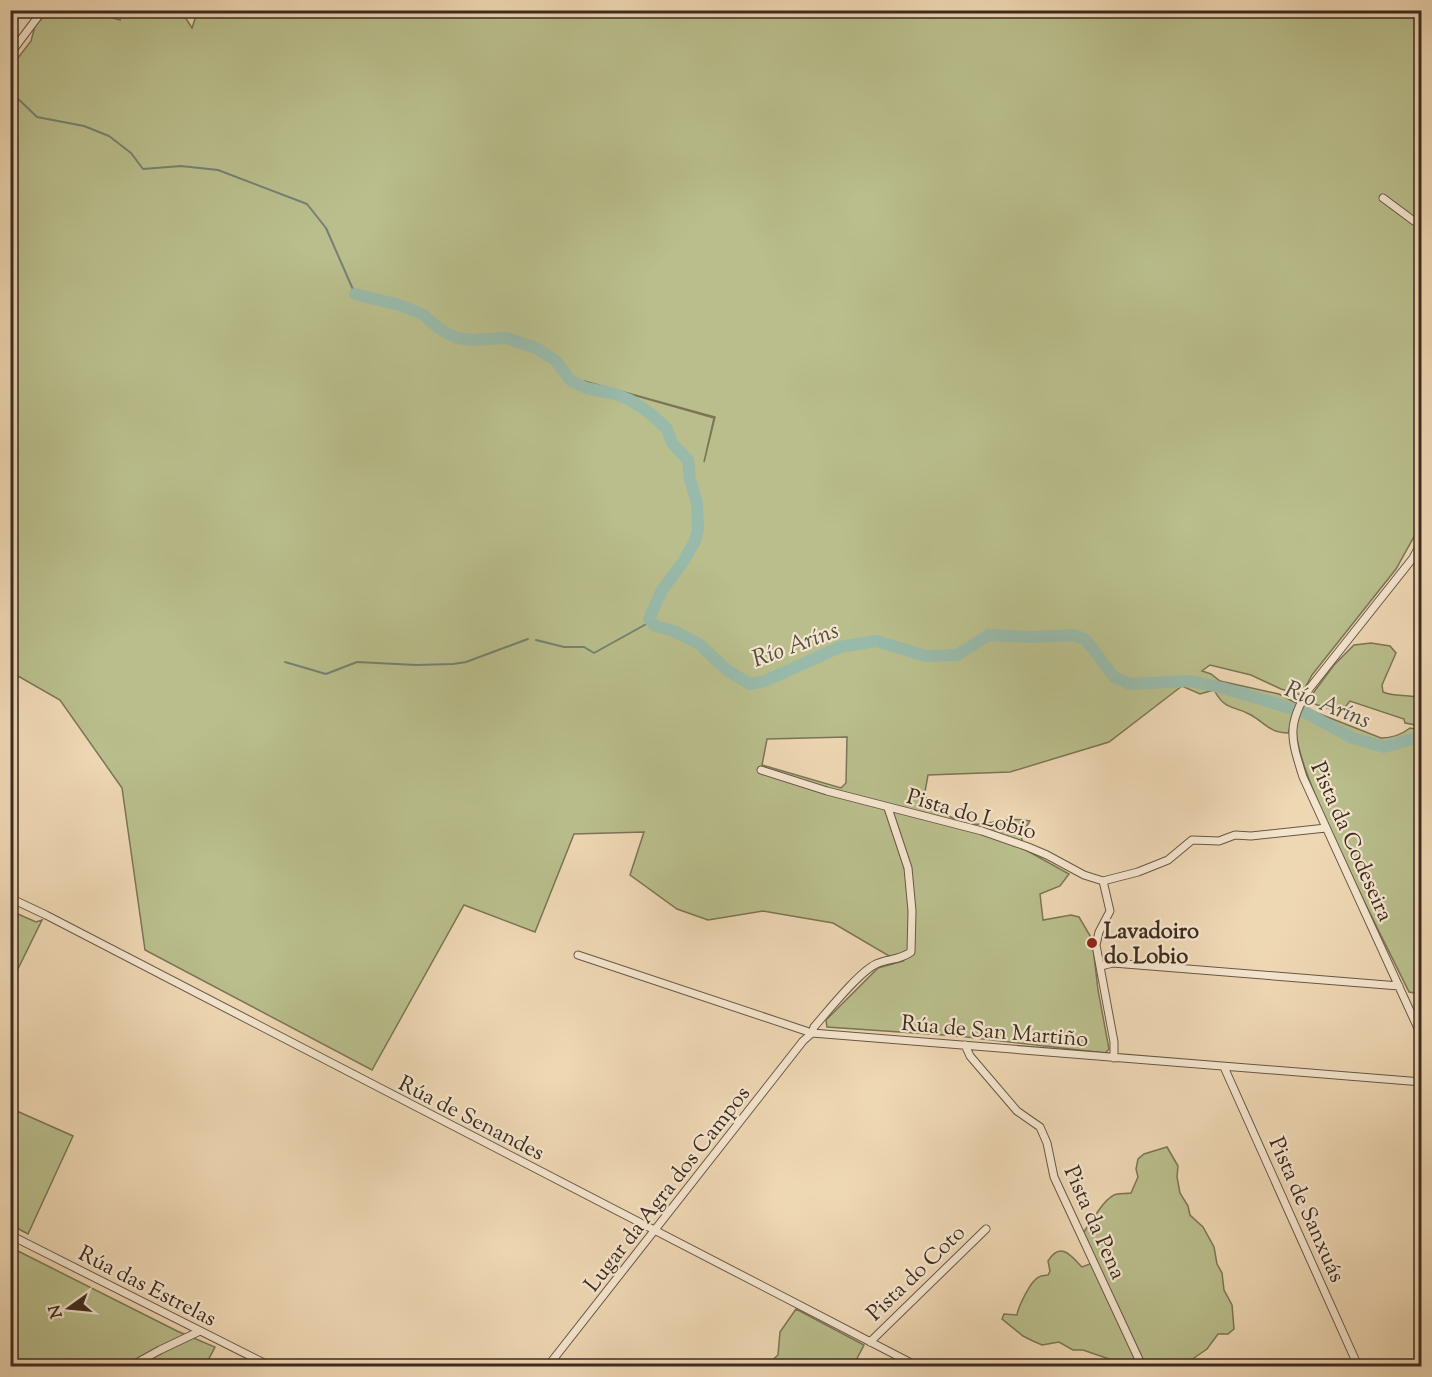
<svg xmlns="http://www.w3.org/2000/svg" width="1432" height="1377" viewBox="0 0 1432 1377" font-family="'Sorts Mill Goudy',serif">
	<rect width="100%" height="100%" fill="#eed7b3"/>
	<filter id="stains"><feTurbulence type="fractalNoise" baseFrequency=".00333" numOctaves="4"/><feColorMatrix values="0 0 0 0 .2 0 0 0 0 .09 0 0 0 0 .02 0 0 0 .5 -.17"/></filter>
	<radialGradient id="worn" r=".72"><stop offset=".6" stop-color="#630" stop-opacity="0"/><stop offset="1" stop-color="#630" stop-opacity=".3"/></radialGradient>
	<path fill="#b9be8c" stroke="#7b7456" stroke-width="1.5" fill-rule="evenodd" d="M198 10 1421 11V524L1396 569 1312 675 1301 695 1281 689 1251 675 1210 665 1202 671 1211 674 1220 681 1279 694 1307 709 1381 738C1393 738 1401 735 1410 728L1421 730V994L1409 992C1382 937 1354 883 1329 827 1315 794 1300 763 1295 728H1290L1288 733C1270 733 1265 723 1251 715 1234 705 1226 712 1214 690L1200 694 1182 686 1109 742 1010 772 928 775 924 797C929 800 936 803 940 807 946 814 953 820 963 823 986 828 1008 815 1030 821L1021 835 1024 849 1069 874 1060 886 1040 894 1043 920 1071 915 1079 917 1092 939 1098 990 1109 1049 1105 1053 958 1036 827 1027 826 1020 878 968 903 961 910 954 889 956 833 923 763 911 708 920 677 909 630 875 644 832 574 834 535 932 464 905 372 1070 145 950 122 788 60 700 11 672V67L31 41 35 26 48 11H89L120 20 121 11H185V17L192 28ZM584 381 715 417 704 462 714 418ZM847 737 846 783 841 788 762 765 767 739Z
		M1371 643 1390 646 1396 653 1382 685 1383 692C1394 697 1409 694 1421 698V726L1405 723 1404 719 1350 701 1341 712 1311 703 1308 700 1334 665 1354 645Z
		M11 911 36 922 42 920 11 983Z
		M10 1108 73 1136 28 1234 11 1225Z
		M1167 1147 1178 1166 1177 1177 1180 1193 1188 1206 1190 1215 1203 1227 1214 1247 1217 1264 1222 1273 1224 1290 1232 1305 1234 1329 1228 1334H1218L1207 1349 1194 1358 1187 1366H1154L1141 1359 1115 1361 1083 1350H1073L1059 1342 1042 1345 1033 1341 1023 1336 1002 1319 1004 1314 1017 1315C1018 1307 1031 1280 1039 1277 1042 1275 1045 1276 1048 1275L1050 1271 1048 1261C1061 1240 1072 1257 1082 1267L1090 1264 1093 1256 1083 1233C1091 1223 1105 1196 1117 1194 1122 1193 1126 1194 1131 1193L1138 1177 1136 1169 1138 1159 1144 1154Z
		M10 1247 177 1331 215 1347 205 1366H11Z
		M796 1309 864 1345 853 1366H766L778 1355 780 1332Z"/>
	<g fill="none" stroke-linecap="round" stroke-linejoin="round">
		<path stroke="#748172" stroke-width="2" d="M10 91 37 117 84 126 109 136 131 153 143 169 181 166 218 170 307 204 326 228 355 294
			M536 640 564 647H584L594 653 650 622
			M285 662 326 674 357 662 416 665 453 664 466 662 528 639"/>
		<path stroke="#99baaa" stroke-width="12" d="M355 294 399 305 422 314 441 330 457 338 473 340 506 338 536 348 556 361 570 380 586 388 615 394 630 400 651 414 667 429 672 443 688 460 690 480 697 503 698 530 695 541 683 562 662 590 649 619 655 626 674 631 699 644 728 671 750 684 765 681 840 647 876 641 926 656 957 655 989 635 1031 637 1075 635 1086 640 1114 677 1130 684 1190 681 1223 688 1307 713 1352 738 1384 747 1412 739 1422 743"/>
		<g stroke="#695644" stroke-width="9">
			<path id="minor" d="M10 54 43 10
				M1383 198 1422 227
				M1422 541 1413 558 1309 689C1286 725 1291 739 1303 777L1422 1037
				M761 770 827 791 982 831 1028 847 1047 855 1084 875 1103 881 1138 872 1168 860 1192 840 1219 841 1235 835 1251 836 1326 828
				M1103 881 1110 911 1099 932 1096 945 1114 1042V1058
				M10 898 46 915 917 1366
				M578 955 812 1033 1422 1082
				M1101 966 1113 963 1399 986
				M965 1045 970 1056 1017 1111 1040 1127 1047 1143 1054 1177 1142 1366
				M1224 1067 1358 1366
				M10 1235 270 1366
				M870 1342 986 1229
				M131 1366 160 1350 200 1331
				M548 1366 803 1041 812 1033 814 1027C828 1011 859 972 876 964 888 958 898 961 911 952L912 911 908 868 888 808"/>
		</g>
		<use href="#minor" stroke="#f4e5ce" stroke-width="7"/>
	</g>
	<circle fill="#8f2418" stroke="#f4e5ce" stroke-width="2" cx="1092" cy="943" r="6"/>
	<g text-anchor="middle" stroke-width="4.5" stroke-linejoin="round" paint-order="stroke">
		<g font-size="22" fill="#3d2b1f" stroke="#f4e5ce">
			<text transform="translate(972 813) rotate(16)" y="8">Pista do Lobio</text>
			<text transform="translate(1353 841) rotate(66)" y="8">Pista da Codeseira</text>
			<text transform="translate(995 1030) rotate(5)" y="8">Rúa de San Martiño</text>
			<text transform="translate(472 1117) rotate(27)" y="8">Rúa de Senandes</text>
			<text transform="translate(666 1188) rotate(-52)" y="8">Lugar da Agra dos Campos</text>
			<text transform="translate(1308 1209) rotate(66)" y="8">Pista de Sanxuás</text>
			<text transform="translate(1096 1222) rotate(66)" y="8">Pista da Pena</text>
			<text transform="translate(915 1272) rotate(-44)" y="8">Pista do Coto</text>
			<text transform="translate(148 1285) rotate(27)" y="8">Rúa das Estrelas</text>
		</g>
		<g font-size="22" font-weight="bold" fill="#3d2b1f" stroke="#f4e5ce" text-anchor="start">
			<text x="1104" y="938">Lavadoiro<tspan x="1104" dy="25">do Lobio</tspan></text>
		</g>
		<g font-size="24" font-style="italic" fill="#544f42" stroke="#f4e5ce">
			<text transform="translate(795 644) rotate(-20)" y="8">Río Aríns</text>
			<text transform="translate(1328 704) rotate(22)" y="8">Río Aríns</text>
		</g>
	</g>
	<rect width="1432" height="1377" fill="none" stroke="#eed7b3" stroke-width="36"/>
	<rect x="12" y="12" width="1408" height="1353" fill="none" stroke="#3d2b1f" stroke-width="3"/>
	<rect x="18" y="18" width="1396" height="1341" fill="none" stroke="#3d2b1f" stroke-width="1.5"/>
	<g transform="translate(69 1308) rotate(255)" stroke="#f4e5ce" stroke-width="4.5" paint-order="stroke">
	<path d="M0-4.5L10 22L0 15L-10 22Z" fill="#3d2b1f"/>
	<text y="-9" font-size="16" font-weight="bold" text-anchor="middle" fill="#3d2b1f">N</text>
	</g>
	<rect width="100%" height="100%" filter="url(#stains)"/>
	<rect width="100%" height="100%" fill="url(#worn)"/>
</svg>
